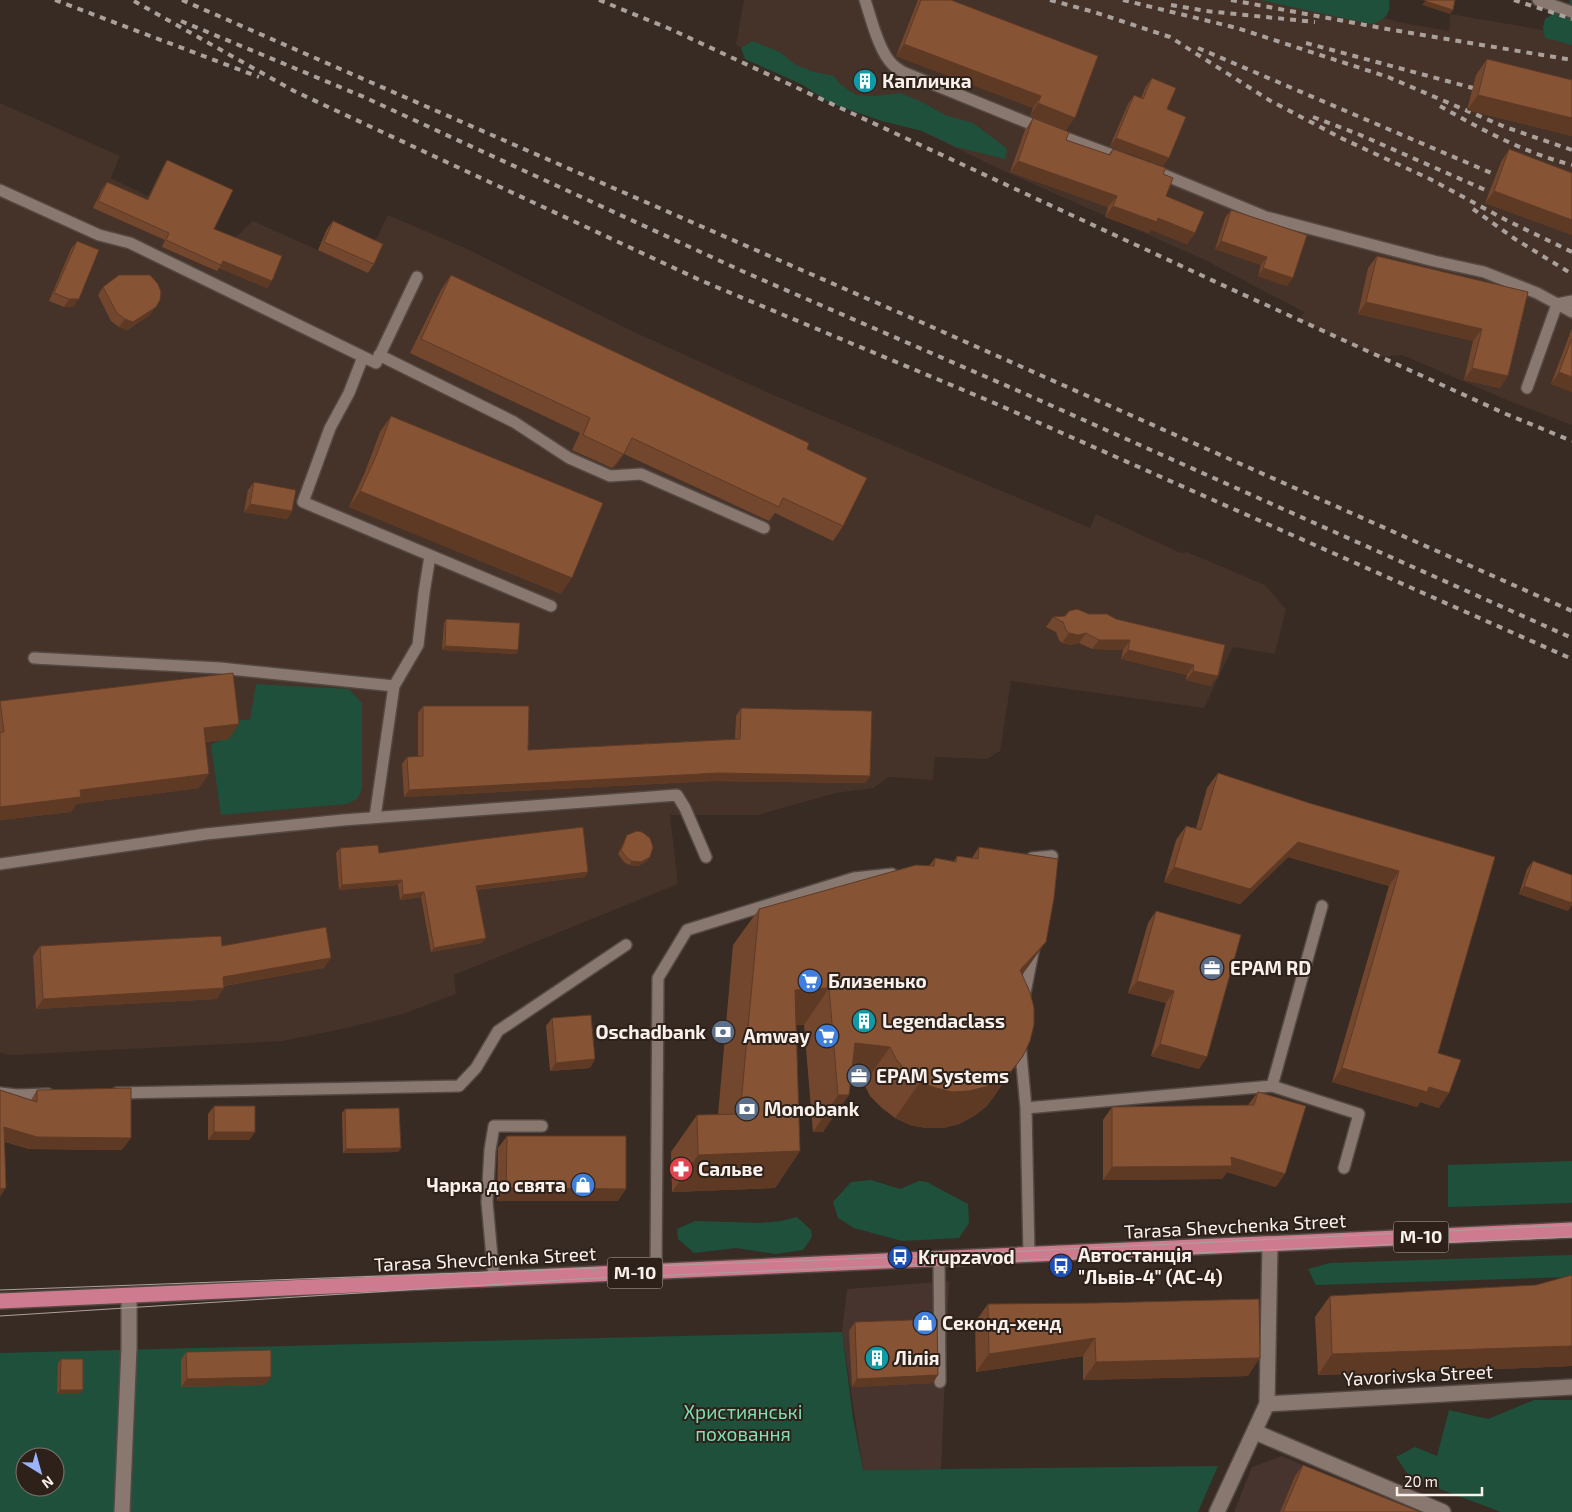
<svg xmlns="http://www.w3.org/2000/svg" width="1572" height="1512" viewBox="0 0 1572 1512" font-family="'Exo 2',sans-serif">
	<rect width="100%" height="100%" fill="#372b24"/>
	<path fill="#47342f" d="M949 1281 941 1469 863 1470 842 1332 847 1289Z
		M1282 1456 1412 1512H1234L1252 1467Z"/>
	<path fill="#453228" d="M744 0H1321L1369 12 1398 22 1449 31 1450 14 1572 35V425L1514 403 1402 355 1381 357 1299 320 1304 312 1205 260 997 168 832 87 736 45Z
		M0 103 120 156 111 178 234 238 253 221 318 250 371 249 388 215 467 249 632 331 771 394 1090 528 1096 514 1181 553 1187 552 1265 585 1286 609 1275 654 1233 647 1204 708 1011 681 1000 751 987 759 935 757 933 780 889 777 873 788 836 793 758 815H670L678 884 454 975 456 994 403 1014 347 1028 283 1041 11 1055 0 1053Z"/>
	<path fill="#1e503c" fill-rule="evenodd" d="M1260 0H1389C1392 14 1383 21 1371 24Z
		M1569 0H1572V45L1545 38 1543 28 1545 19 1570 4Z
		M752 41 780 52 796 65 814 72 834 76 840 84 856 95 876 96 900 93 920 101 945 115 973 123 1005 147 1007 150 1005 159 956 147 922 131 882 121 830 103 803 85 745 59 741 48Z
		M256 684 349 689 362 703V789L357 799 347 804 221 815 211 745 230 735V720H250Z
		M1572 1161V1203L1448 1207V1165Z
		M871 1180 900 1189 919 1181 927 1182 968 1204 969 1223 959 1238 902 1241 854 1228 838 1218 833 1202 851 1182Z
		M797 1217 811 1230 812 1237 803 1250 776 1254 736 1248 694 1253 678 1239 677 1229 695 1221 760 1223 781 1221Z
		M1572 1255V1277L1316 1285 1308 1269 1330 1263Z
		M842 1332 853 1418 863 1470 1218 1466 1198 1512H0V1353ZM25 1457H55V1487H25Z
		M1534 1400H1572V1512H1501L1437 1488 1407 1473 1396 1457 1415 1447 1437 1456 1449 1410 1488 1419Z"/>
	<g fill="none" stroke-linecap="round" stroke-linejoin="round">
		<g stroke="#544843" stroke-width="14">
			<path id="lane" d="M865 0C871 18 879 52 893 65 896 68 900 70 903 72L1058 135 1123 159
				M1538 0 1572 12
				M1150 169 1266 217 1434 261 1484 272 1537 293 1572 312
				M0 190 99 235 130 243 376 363 417 277
				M379 355 514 422 569 458 610 476 641 474 764 528
				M363 357 349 393 330 428 303 502 551 606
				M1527 388 1557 304 1572 301
				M34 658 220 668 394 686
				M375 817 394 686 418 645 424 593 430 556
				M1032 858 1052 856 1049 873
				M0 864 206 834 343 820 677 795 685 808 706 857
				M1322 906 1272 1086 1359 1114 1344 1168
				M1024 998 1034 947
				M1020 1043 1026 1108 1029 1255
				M0 1093 17 1095 48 1094
				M117 1093 459 1086 476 1068 498 1031 626 945
				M1026 1108 1272 1086
				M939 1260 940 1382
				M656 1272 658 978 687 930 854 878 892 874
				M494 1279 487 1202 490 1150 494 1126H542"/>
		</g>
		<g stroke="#544843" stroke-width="18">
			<path id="street" d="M1267 1404 1572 1387
				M1255 1432 1443 1512
				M122 1512 129 1348V1296
				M1217 1512 1267 1404 1270 1244"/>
		</g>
		<g stroke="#544843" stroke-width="18">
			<path id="primary" d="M0 1301 1572 1230"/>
		</g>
		<use href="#lane" stroke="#887870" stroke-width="11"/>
		<use href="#street" stroke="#887870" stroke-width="15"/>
		<use href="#primary" stroke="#ce7a8f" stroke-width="15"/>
		<path stroke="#aba19c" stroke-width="1" d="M0 1290 900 1257 1572 1225
			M0 1316 578 1279 1572 1237"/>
		<path stroke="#aba19c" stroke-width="4" stroke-dasharray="6 6" stroke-linecap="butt" d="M55 0 259 77
			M182 0 914 319 1572 611
			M599 0 668 28 1231 289 1506 414 1572 441
			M1050 0 1094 12 1170 37 1269 100 1343 139 1430 179 1506 220 1572 252
			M1123 0 1237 28 1388 77 1505 127 1572 150
			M1231 0 1387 29 1572 60
			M1514 0 1572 19
			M134 1 294 91 702 281 992 402 1572 659
			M1171 5 1206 11 1315 22
			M181 21 364 97 742 271 1021 392 1572 638
			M1306 43 1473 88
			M1198 48 1496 175
			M1440 106C1482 130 1525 153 1572 165
			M1313 117 1358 134 1490 192
			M1473 209 1515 239 1572 274"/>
	</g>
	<path fill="#73472e" d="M918 0H951L1098 56 1066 130 1030 116 1033 108 896 56Z
		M1487 59 1572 80V136L1467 110 1476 75Z
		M1152 78 1167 109 1163 166 1110 146 1128 104 1134 95 1141 98 1146 86Z
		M1033 118 1066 140 1108 155 1113 149 1163 174 1166 196 1195 233 1187 244 1151 230 1149 233 1105 217 1108 207 1010 172 1025 130Z
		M1509 149 1572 173V235L1485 203 1501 162Z
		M167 160 214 229 272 281 267 288 219 268 217 271 162 247 165 240 93 208 102 189 107 182 147 200 163 167Z
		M1231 210 1307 235 1287 286 1258 276 1261 265 1215 249 1225 218Z
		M333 221 374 264 368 273 318 250 327 229Z
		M77 241 73 307H64L49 301 71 249Z
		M1377 256 1528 292 1500 388 1464 380 1473 341 1358 314 1368 268Z
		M451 275 807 449 843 526 833 541 775 513 769 521 624 454 614 468H612L572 450 580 433 410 353 441 290Z
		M103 287 150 315 127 330 119 327 111 321 98 295Z
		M1572 328V392L1551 384Z
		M391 416 561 594 349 507 365 472 380 432Z
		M254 482 292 511 287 519 244 512 248 490Z
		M1089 614 1116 619 1225 645 1211 686 1186 680 1187 675 1121 659 1123 650 1092 649 1079 643 1071 645 1062 643 1059 640 1056 632 1046 627 1053 617Z
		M446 619 518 650 516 654 442 650 444 623Z
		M0 701 229 739 206 742 199 788 76 804 71 812 0 820Z
		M423 706 528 750 735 739 736 716 741 708 870 776 865 783 713 781 404 797 402 764 407 757 418 756V713Z
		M1218 773 1309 803 1495 857 1438 1053 1439 1108 1420 1102 1417 1107 1332 1082 1389 886 1288 857 1240 904 1164 882 1176 840 1186 826 1196 828 1207 788Z
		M627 835 650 857 647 861 638 866 629 865 624 862 618 854 625 840Z
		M979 847 1023 975 997 1092 987 1106 974 1116 959 1124 943 1128H926L910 1125 895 1118 882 1108 870 1096 864 1084 850 1082 823 1132H813L804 1025H796L800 1151 775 1188 672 1192 671 1152 697 1115H718L733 945 759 909 929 866 935 858 954 861 957 856 972 858Z
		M340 848 379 853 588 872 585 877 476 890 482 943 431 952 421 897 400 900 398 885 339 890 336 853Z
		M1533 861 1568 911 1519 894 1527 869Z
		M1156 911 1199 1069 1151 1056 1166 1003 1128 993 1148 923Z
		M40 946H222L324 968 224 986 217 999 36 1009 33 956Z
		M552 1018 595 1059 590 1068 550 1071 546 1026Z
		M0 1090 31 1100 37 1090 122 1150 29 1149 5 1142Z
		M1258 1092 1276 1187 1227 1172 1222 1179 1103 1180V1120L1112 1107 1248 1105Z
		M214 1106 255 1132 249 1140H208V1114Z
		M345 1109 401 1148 398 1152 343 1153 342 1113Z
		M507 1136 618 1201H497L498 1148Z
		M1572 1275V1366L1525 1368 1318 1375 1315 1317 1330 1296 1536 1285Z
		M988 1304 1248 1376 1083 1380V1356L976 1372 975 1322Z
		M855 1322 933 1383 852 1387 849 1331Z
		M186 1352 265 1385 181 1387V1360Z
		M61 1359 80 1394H57L58 1363Z
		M1303 1465 1420 1512H1280L1295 1476Z"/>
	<path fill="#5e3a25" d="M1425 1 1453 10 1450 14 1422 5Z
		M904 44 1041 96 1033 108 896 56Z
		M1478 95 1572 118V136L1467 110Z
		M1038 103 1075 118 1066 130 1030 116Z
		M1116 138 1169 158 1163 166 1110 146Z
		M1018 161 1117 196 1108 207 1010 172Z
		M1494 191 1572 220V235L1485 203Z
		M1113 206 1158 218 1195 233 1187 244 1151 230 1149 233 1105 217Z
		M1221 241 1267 257 1261 265 1215 249Z
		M223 261 272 281 267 288 219 268Z
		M1263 268 1293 278 1287 286 1258 276Z
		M69 299H79L73 307H64Z
		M1366 302 1482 329 1473 341 1358 314Z
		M156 307 150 315 127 330 119 327 125 319Z
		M1472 368 1508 376 1500 388 1464 380Z
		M1559 372 1572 377V392L1551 384Z
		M623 454H624L614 468H612Z
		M360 491 572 578 561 594 349 507Z
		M250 504 292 511 287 519 244 512Z
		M1069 633H1086L1079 643 1071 645 1062 643Z
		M1099 640H1130L1123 650 1092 649Z
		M445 646 518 650 516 654 442 650Z
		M1128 650 1194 665 1187 675 1121 659Z
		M1193 671 1218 676 1211 686 1186 680Z
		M239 724 229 739 194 743 204 728Z
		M719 773 870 776 865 783 713 781 404 797 409 790Z
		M209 774 199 788 76 804 71 812 0 820V807L80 790Z
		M1298 842 1399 871 1389 886 1288 857 1240 904 1164 882 1174 867Z
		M650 857 647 861 638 866 629 865 632 861Z
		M588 872 585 877 472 890 476 886Z
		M402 880 398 885 339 890 342 885Z
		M1524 886 1572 903V905L1568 911 1519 894Z
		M424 892 421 897 400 900 403 895Z
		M486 938 482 943 431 952 434 948Z
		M1046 942 1020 978V970Z
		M331 958 324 968 216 987 223 977Z
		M1137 981 1174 991 1166 1003 1128 993Z
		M224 988 217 999 36 1009 43 999Z
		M829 988 804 1025 769 1027 795 990Z
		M855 1043 890 1047 864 1084 837 1081Z
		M1160 1044 1207 1057 1199 1069 1151 1056Z
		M1023 1056 997 1092 987 1106 974 1116 959 1124 943 1128H926L910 1125 895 1118 920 1082Z
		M595 1059 590 1068 550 1071 556 1063Z
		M1342 1068 1429 1087 1449 1093 1439 1108 1420 1102 1417 1107 1332 1082Z
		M838 1095H849L823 1132H813Z
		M4 1127 131 1138 122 1150 29 1149 0 1140Z
		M214 1132H255L249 1140H208Z
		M401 1148 398 1152 343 1153 346 1149Z
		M800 1151 775 1188 672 1192 698 1155Z
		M1231 1157 1285 1174 1276 1187 1227 1172 1222 1179 1103 1180 1112 1167Z
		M6 1188 0 1197V1189Z
		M506 1188 626 1189 618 1201H497Z
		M1095 1338 1083 1356 976 1372 989 1354Z
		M1572 1346V1366L1525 1368 1318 1375 1332 1354Z
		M1260 1358 1248 1376 1083 1380 1096 1362Z
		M938 1375 933 1383 852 1387 857 1379Z
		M271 1377 265 1385 181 1387 187 1379Z
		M60 1390H83L80 1394H57Z"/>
	<path fill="#865335" stroke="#5e3a25" d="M921 0H951L1098 56 1075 118 1038 103 1041 96 904 44Z
		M1425 0H1455L1453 10 1425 1Z
		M1487 59 1572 80V118L1478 95Z
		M1152 78 1176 88 1167 109 1186 117 1169 158 1116 138 1134 95 1143 99Z
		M1033 118 1069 132 1066 140 1110 155 1113 149 1166 168 1163 174 1173 178 1166 196 1204 212 1195 233 1158 218 1157 222 1113 206 1117 196 1018 161Z
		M1509 149 1572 173V220L1494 191Z
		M167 160 233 190 214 229 282 256 272 281 223 261 221 265 166 240 169 233 98 201 107 182 148 200Z
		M1231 210 1307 235 1293 278 1263 268 1267 257 1221 241Z
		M333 221 383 244 374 264 324 242Z
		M77 241 99 250 79 299H69L54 293Z
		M1377 256 1528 292 1508 376 1472 368 1482 329 1366 302Z
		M119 275H150L158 284 161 292 160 300 156 307 133 322 125 319 117 313 103 287Z
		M451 275 809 443 807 449 867 478 843 526 783 498 779 507 632 438 624 454H623L583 435 590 418 421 339Z
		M1572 338V377L1559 372Z
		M391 416 603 503 572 578 360 491 376 456Z
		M254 482 296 490 292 511 250 504Z
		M1077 609 1089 614H1107L1116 619 1225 645 1218 676 1193 671 1194 665 1128 650 1130 640H1099L1086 633 1078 635 1069 633 1066 630 1063 622 1053 617 1065 616 1069 611Z
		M446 619 520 623 518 650 445 646Z
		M233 673 239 724 204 728 209 774 80 790 81 797 0 807V732H4L0 701Z
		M423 706H529L528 750 740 739 741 708 872 711 870 776 719 773 409 790 407 757 423 756Z
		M1218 773 1309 803 1495 857 1438 1053 1461 1060 1449 1093 1429 1087 1427 1092 1342 1068 1399 871 1298 842 1250 889 1174 867 1186 826 1201 830Z
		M583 827 588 872 476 886 486 938 434 948 424 892 403 895 402 880 342 885 340 848 378 845 379 853 483 839Z
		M637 831 642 832 650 838 653 847 650 857 641 862 632 861 627 858 621 850 627 835Z
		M979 847 1058 859 1054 898 1046 942 1020 970 1030 992 1034 1008V1025L1030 1041 1023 1056 1013 1069 1000 1080 985 1087 969 1091 952 1092 936 1088 920 1082 907 1072 896 1059 890 1047 855 1043 849 1095H838L829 988 795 990 800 1151 698 1155 697 1115 740 1114 759 909 916 865 934 866 935 858 956 862 957 856 978 859Z
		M1533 861 1572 875V903L1524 886Z
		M1156 911 1241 935 1207 1057 1160 1044 1174 991 1137 981Z
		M326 927 331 958 223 977 224 988 43 999 40 946 221 936 222 946Z
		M591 1015 595 1059 556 1063 552 1018Z
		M131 1088V1138L37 1137 4 1127 6 1188 0 1189V1090L37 1102V1090Z
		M1258 1092 1306 1106 1285 1174 1231 1157 1232 1166 1112 1167V1107L1254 1105Z
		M214 1106H255V1132H214Z
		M399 1108 401 1148 346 1149 345 1109Z
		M507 1136H626V1189L506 1188Z
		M1572 1275V1346L1332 1354 1330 1296 1536 1285Z
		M1259 1299 1260 1358 1096 1362 1095 1338 989 1354 988 1304 1095 1303Z
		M937 1319 938 1375 857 1379 855 1322Z
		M271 1350V1377L187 1379 186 1352Z
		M61 1359H83V1390H60Z
		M1303 1465 1420 1512H1283Z"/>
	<defs>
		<g id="building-disc" transform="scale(1.25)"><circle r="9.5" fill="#0f9aa8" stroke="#2d211a"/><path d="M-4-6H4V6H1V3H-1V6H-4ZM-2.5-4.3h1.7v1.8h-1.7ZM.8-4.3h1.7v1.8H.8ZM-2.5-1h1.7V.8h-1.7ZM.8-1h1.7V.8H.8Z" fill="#fff"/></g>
		<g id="office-disc" transform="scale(1.25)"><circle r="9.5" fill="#5c6f8a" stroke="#2d211a"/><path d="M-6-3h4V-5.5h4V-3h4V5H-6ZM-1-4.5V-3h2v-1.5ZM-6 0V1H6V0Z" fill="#fff"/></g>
		<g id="supermarket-disc" transform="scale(1.25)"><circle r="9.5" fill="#3f7fe0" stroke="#2d211a"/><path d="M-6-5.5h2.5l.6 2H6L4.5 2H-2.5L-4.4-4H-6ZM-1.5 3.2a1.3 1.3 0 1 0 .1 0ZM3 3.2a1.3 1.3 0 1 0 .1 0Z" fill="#fff"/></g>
		<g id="bank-disc" transform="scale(1.25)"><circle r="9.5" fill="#5c6f8a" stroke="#2d211a"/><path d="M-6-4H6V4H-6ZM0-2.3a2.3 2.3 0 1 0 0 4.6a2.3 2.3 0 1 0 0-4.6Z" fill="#fff"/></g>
		<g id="pharmacy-disc" transform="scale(1.25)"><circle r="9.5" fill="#e0444e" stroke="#2d211a"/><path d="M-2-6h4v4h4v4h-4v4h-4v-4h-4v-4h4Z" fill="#fff"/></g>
		<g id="shop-disc" transform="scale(1.25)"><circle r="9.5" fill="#3f7fe0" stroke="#2d211a"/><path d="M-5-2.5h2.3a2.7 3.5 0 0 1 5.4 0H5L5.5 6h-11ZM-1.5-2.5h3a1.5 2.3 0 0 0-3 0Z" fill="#fff"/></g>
		<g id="bus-disc" transform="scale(1.25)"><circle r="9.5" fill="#1a4fb4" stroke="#2d211a"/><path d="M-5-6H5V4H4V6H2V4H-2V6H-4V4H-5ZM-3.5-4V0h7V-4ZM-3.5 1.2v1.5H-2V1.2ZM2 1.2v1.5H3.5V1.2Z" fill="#fff"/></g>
	</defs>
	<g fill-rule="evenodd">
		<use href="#building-disc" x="865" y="81"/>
		<use href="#office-disc" x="1212" y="968"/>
		<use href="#supermarket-disc" x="810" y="981"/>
		<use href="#building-disc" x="864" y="1021"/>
		<use href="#bank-disc" x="723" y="1032"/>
		<use href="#supermarket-disc" x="827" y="1036"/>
		<use href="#office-disc" x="859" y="1076"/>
		<use href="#bank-disc" x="747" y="1109"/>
		<use href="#pharmacy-disc" x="681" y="1169"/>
		<use href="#shop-disc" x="583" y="1185"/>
		<use href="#bus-disc" x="900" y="1257"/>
		<use href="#bus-disc" x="1061" y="1266"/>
		<use href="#shop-disc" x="925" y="1323"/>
		<use href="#building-disc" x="877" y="1358"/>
	</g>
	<g text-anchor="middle" stroke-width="4" stroke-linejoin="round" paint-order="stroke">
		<g fill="#2d211a" stroke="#bcb3ae" stroke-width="1">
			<rect x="1393.5" y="1221.5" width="55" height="31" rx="4"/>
			<rect x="607.5" y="1257.5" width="55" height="31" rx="4"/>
		</g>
		<g font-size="18" font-weight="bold" fill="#faf1ed">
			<text x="1421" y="1243">М-10</text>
			<text x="635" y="1279">М-10</text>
		</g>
		<g font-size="19" font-weight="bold" fill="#faf1ed" stroke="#2d211a" text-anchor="start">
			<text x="882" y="88">Капличка</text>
			<text x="1230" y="975">EPAM RD</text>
			<text x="828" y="988">Близенько</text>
			<text x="882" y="1028">Legendaclass</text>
			<text x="706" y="1039" text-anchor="end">Oschadbank</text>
			<text x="810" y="1043" text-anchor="end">Amway</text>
			<text x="876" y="1083">EPAM Systems</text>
			<text x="764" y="1116">Monobank</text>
			<text x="698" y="1176">Сальве</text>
			<text x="566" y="1192" text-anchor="end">Чарка до свята</text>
			<text x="1078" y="1262">Автостанція<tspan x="1078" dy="22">"Львів-4" (АС-4)</tspan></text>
			<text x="918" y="1264">Krupzavod</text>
			<text x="942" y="1330">Секонд-хенд</text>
			<text x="894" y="1365">Лілія</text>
		</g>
		<g font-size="19" fill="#faf1ed" stroke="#2d211a">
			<text transform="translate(1235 1226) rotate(-3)" y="7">Tarasa Shevchenka Street</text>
			<text transform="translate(485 1259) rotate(-3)" y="7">Tarasa Shevchenka Street</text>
			<text transform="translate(1418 1375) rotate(-3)" y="7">Yavorivska Street</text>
		</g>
		<g font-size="19" fill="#7fe0b5" stroke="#2d211a">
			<text x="743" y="1419">Християнські<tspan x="743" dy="22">поховання</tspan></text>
		</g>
	</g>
	<g transform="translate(40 1472) rotate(143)"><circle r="24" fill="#2d211a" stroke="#7f746e"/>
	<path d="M0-4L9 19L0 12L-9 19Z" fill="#9ab5fd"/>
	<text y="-8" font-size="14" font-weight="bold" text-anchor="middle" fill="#faf1ed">N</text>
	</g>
	<path d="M1397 1487v8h85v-8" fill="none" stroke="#faf1ed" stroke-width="2.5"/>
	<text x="1404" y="1487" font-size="15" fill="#faf1ed" stroke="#2d211a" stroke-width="4" paint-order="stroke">20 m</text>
</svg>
